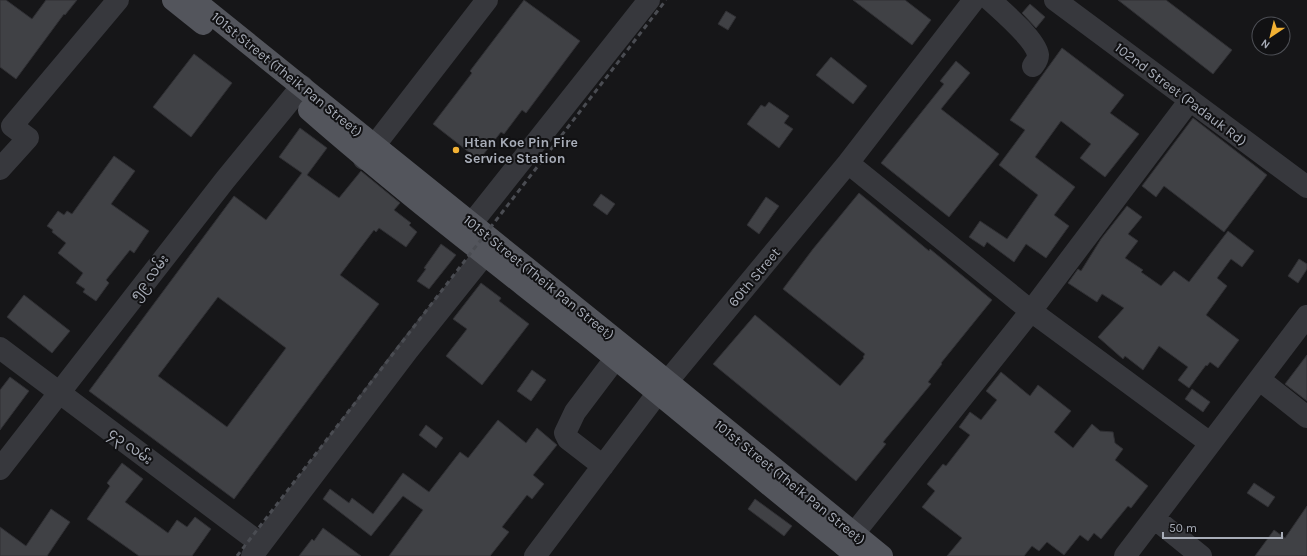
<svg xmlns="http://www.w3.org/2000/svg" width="1307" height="556" viewBox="0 0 1307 556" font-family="Karla,'Noto Sans Myanmar',sans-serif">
	<rect width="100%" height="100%" fill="#161618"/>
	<path fill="#404145" stroke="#303034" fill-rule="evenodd" d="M0 0H6L32 19 46 0H77L65 15 64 14 16 79 0 67Z
		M524 0 580 41 526 113 522 110 504 134 501 132 479 160 433 124 472 73 470 71Z
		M853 0H905L931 20 912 45Z
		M1118 0H1166L1232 50 1213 74Z
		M1030 4 1045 17 1036 28 1022 13Z
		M726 11 736 17 728 30 718 24Z
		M1062 48 1124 95 1110 113 1139 134 1105 177 1080 158 1091 144 1061 121 1035 157 1075 187 1054 215 1069 226 1046 258 1026 244 1014 262 987 242 984 247 969 237 980 221 1007 239 1038 195 999 165 1025 130 1010 120Z
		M194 54 232 83 191 137 153 107Z
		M831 57 867 86 853 104 816 75Z
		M956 61 970 73 941 109 999 154 949 217 881 163 944 84 940 81Z
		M769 102 789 116 784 123 793 129 779 148 747 124 761 105 765 107Z
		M1193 118 1267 175 1224 232 1164 186 1156 197 1142 186Z
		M300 128 327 148 307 175 339 198 361 171 400 203 394 210 411 223 409 225 417 232 406 247 379 228 376 232 374 230 340 275 379 304 234 499 89 391 234 196 266 220 302 173 279 157ZM218 297 286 348 227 427 158 376Z
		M114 156 135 171 111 204 149 231 134 253 130 250 106 280 109 283 96 301 83 292 85 289 76 283 83 273 58 253 66 243 52 232 53 230 47 226 58 211 64 215 67 211 72 214Z
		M859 193 929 251 930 249 992 300 941 363 942 364 928 382 931 384 883 442 886 444 856 481 713 364 755 315 840 386 864 358 863 357 865 354 783 289 813 249Z
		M601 194 615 204 607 215 593 205Z
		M766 197 779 206 759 234 747 225Z
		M1127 206 1142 217 1128 234 1138 241 1125 258 1143 270 1141 272 1161 286 1174 271 1189 282 1228 231 1254 251 1242 267 1231 259 1217 278 1227 286 1206 315 1239 340 1218 368 1210 362 1207 366 1206 365 1189 388 1178 380 1188 367 1159 346 1143 370 1125 356 1123 359 1098 337 1124 308 1102 294 1097 302 1068 283 1078 269 1081 271 1101 239Z
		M441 244 456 255 429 289 417 281 426 269 424 268Z
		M1299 259 1307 264V269L1298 283 1288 276Z
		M481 283 501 298 499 301 529 324 482 385 446 356 467 329 453 319Z
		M24 295 70 331 52 353 7 317Z
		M1307 355V401L1285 384Z
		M532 370 546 380 531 401 517 391Z
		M1001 372 1030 396 1038 385 1071 411 1054 432 1073 448 1092 424 1100 431 1113 432 1115 443 1123 449 1115 460 1148 486 1131 508 1128 506 1101 539 1094 533 1088 541 1080 535 1064 555 1047 542 1039 551 1032 546 1024 556H947L962 538 922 507 935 491 927 484 943 464 946 466 970 435 959 427 970 412 981 420 997 400 986 391Z
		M10 377 29 391 0 430V390Z
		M1192 389 1210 402 1203 412 1185 399Z
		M498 420 526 443 537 428 557 445 533 475 544 484 532 499 527 495 502 527 509 532 490 556H389L423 510 403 496 371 536 323 499 330 489 349 503 352 498 373 514 403 473 429 492 460 452 468 458Z
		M426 425 443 438 436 448 419 435Z
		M122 463 143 479 125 502 168 533 177 520 187 527 195 517 211 529 192 556H139L87 519 110 486 107 483Z
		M1254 483 1275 497 1268 507 1247 493Z
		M755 499 792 526 784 536 748 509Z
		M1307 506V556H1255L1274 530 1285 538Z
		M51 509 70 522 47 556H0V527L26 546Z
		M323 528 361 556H299L312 539 314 541Z"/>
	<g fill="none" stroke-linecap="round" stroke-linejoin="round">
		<path stroke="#37383d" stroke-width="22" d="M990 0C1001 10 1036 40 1038 55 1038 60 1035 63 1033 66
			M1055 0 1307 187
			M364 159 487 0
			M848 163 1031 311 1210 443
			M0 169 28 138 12 126 118 0
			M472 223 649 0
			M0 348 261 544
			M1260 380 1307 417
			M603 466 568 439 565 433 575 412 615 359
			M0 469 225 180 302 86
			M1154 518 1201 556
			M844 546 1031 311 1190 100
			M252 556 408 350 485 254
			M535 556 657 394 848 163 974 0
			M1125 556 1307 316"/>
		<path stroke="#53555c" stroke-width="22" d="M173 0 203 24
			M194 0C424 185 654 369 882 556
			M309 110C398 188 492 260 585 334 676 407 765 483 857 556"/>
		<path stroke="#4a4c52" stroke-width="3" stroke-dasharray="5 4" stroke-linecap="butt" d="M237 556 666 0"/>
	</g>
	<circle fill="#f2b134" stroke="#111113" stroke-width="1.5" cx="456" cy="150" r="4"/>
	<g text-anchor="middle" stroke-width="4" stroke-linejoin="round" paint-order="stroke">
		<g font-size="14" fill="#a8adb8" stroke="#111113">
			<text transform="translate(287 74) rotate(39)" y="5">101st Street (Theik Pan Street)</text>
			<text transform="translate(1181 94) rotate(37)" y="5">102nd Street (Padauk Rd)</text>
			<text transform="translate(149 277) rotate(-52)" y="5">၅၉ လမ်း</text>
			<text transform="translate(539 277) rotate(39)" y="5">101st Street (Theik Pan Street)</text>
			<text transform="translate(754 277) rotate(-50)" y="5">60th Street</text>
			<text transform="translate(131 446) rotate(37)" y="5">၄၃ လမ်း</text>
			<text transform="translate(790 482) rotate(39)" y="5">101st Street (Theik Pan Street)</text>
		</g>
		<g font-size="14" font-weight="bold" fill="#a8adb8" stroke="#111113" text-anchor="start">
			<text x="464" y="147">Htan Koe Pin Fire<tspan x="464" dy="16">Service Station</tspan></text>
		</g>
	</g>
	<g transform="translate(1271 36) rotate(215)"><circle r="19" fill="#111113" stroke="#4d4f55"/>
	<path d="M0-3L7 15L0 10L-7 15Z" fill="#f2b134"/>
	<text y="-6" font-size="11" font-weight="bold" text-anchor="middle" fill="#a8adb8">N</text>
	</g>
	<path d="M1163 532v6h119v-6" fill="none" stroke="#a8adb8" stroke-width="2"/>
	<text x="1169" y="532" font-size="12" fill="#a8adb8" stroke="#111113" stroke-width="3" paint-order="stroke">50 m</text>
</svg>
